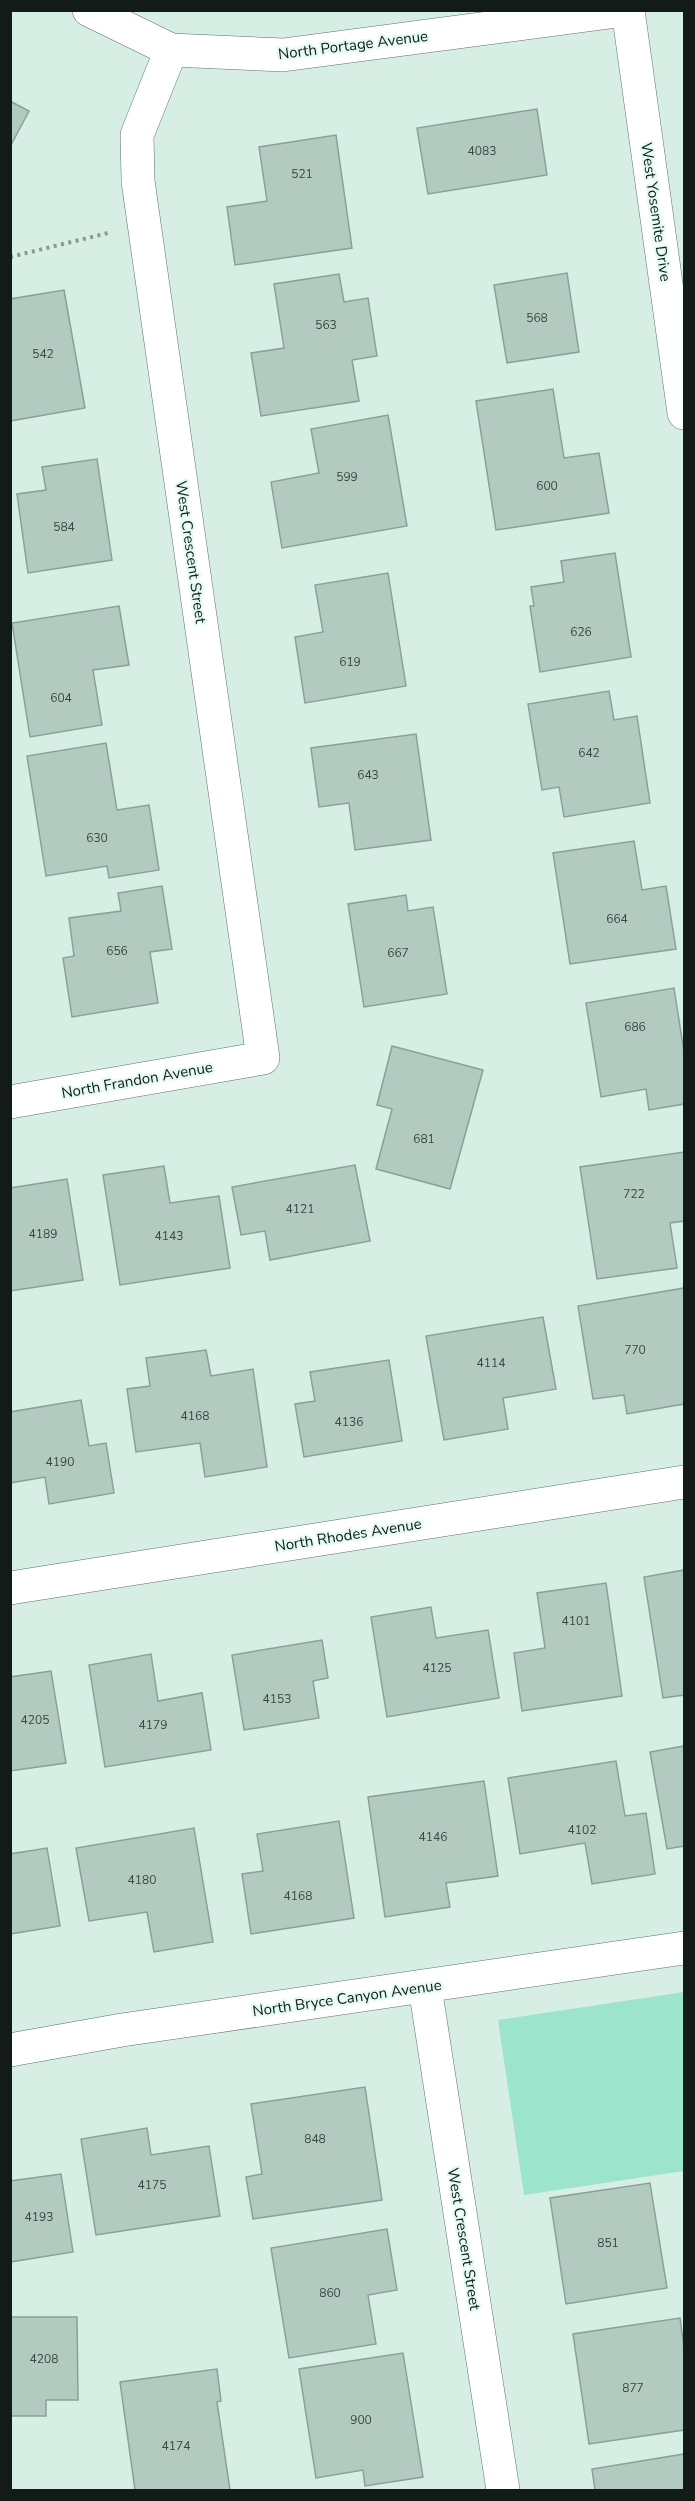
<svg xmlns="http://www.w3.org/2000/svg" width="695" height="2501" viewBox="0 0 695 2501" font-family="'Nunito Sans',sans-serif">
	<rect width="100%" height="100%" fill="#d7eee5"/>
	<path fill="#9ce4cc" d="M684 1992V2171L524 2195 498 2020Z"/>
	<path fill="#b3cac1" stroke="#8aa098" stroke-width="1.5" d="M10 101 29 111 10 147Z
		M537 109 547 175 428 194 417 128Z
		M336 135 352 248 235 265 227 207 267 201 259 147Z
		M567 273 579 352 507 363 494 285Z
		M339 274 344 302 368 298 377 356 352 360 359 401 261 416 251 353 284 348 274 284Z
		M64 290 85 408 10 421V299Z
		M553 389 564 458 599 453 609 513 496 530 476 401Z
		M388 415 407 526 282 548 271 482 319 473 311 429Z
		M97 459 112 560 28 573 17 494 46 490 42 467Z
		M615 553 631 657 540 672 530 606H534L531 587 564 582 561 561Z
		M388 573 406 686 305 703 295 637 323 632 315 585Z
		M119 606 129 665 93 670 102 725 30 737 12 623Z
		M609 691 614 720 637 716 650 803 564 817 559 787 542 790 528 704Z
		M416 734 431 840 355 850 349 803 319 807 311 748Z
		M106 743 117 810 149 805 159 870 109 878 107 866 46 876 27 756Z
		M634 841 642 890 666 886 676 949 570 964 553 853Z
		M162 886 172 949 150 952 158 1003 72 1017 63 958 74 956 69 918 121 911 118 893Z
		M406 895 408 911 433 907 447 994 364 1007 348 904Z
		M674 988 684 1052V1104L649 1110 646 1089 601 1097 586 1003Z
		M392 1046 483 1070 450 1189 376 1169 392 1109 377 1105Z
		M684 1152V1221L670 1223 677 1268 597 1279 580 1167Z
		M355 1165 370 1241 270 1260 265 1231 241 1235 232 1187Z
		M164 1166 170 1203 219 1196 230 1268 120 1285 103 1175Z
		M67 1179 83 1280 10 1291V1188Z
		M684 1288V1404L627 1414 624 1395 593 1399 578 1306Z
		M543 1317 556 1389 503 1398 508 1429 444 1440 426 1336Z
		M206 1350 211 1376 253 1369 267 1467 205 1477 200 1443 136 1452 127 1389 150 1386 146 1358Z
		M389 1360 402 1441 304 1457 295 1404 315 1401 310 1372Z
		M81 1400 89 1446 106 1443 114 1493 49 1504 45 1477 10 1483V1412Z
		M684 1570V1695L663 1698 644 1577Z
		M606 1583 622 1696 522 1711 514 1653 545 1648 537 1593Z
		M431 1607 436 1638 488 1630 499 1698 387 1717 371 1617Z
		M322 1640 328 1678 313 1681 319 1718 244 1730 232 1655Z
		M151 1654 158 1701 202 1693 211 1750 105 1767 89 1665Z
		M51 1671 66 1763 10 1771V1677Z
		M684 1746V1846L667 1849 650 1752Z
		M616 1761 625 1816 646 1813 655 1874 592 1884 585 1843 520 1854 508 1778Z
		M484 1781 498 1876 446 1883 450 1907 385 1917 368 1797Z
		M339 1821 354 1918 251 1934 242 1874 263 1871 257 1834Z
		M194 1828 213 1942 154 1952 147 1912 89 1921 76 1848Z
		M47 1848 60 1926 10 1934V1854Z
		M365 2087 382 2200 253 2219 246 2177 262 2174 251 2104Z
		M147 2128 151 2155 209 2146 220 2216 96 2235 81 2139Z
		M61 2174 73 2252 10 2262V2181Z
		M650 2183 667 2288 566 2304 550 2198Z
		M387 2229 397 2290 368 2295 376 2344 289 2358 271 2248Z
		M10 2317H77L78 2400H46V2416H10Z
		M680 2318 684 2347V2430L589 2444 573 2334Z
		M403 2353 423 2477 365 2486 363 2470 316 2478 299 2369Z
		M217 2369 221 2401 217 2402 230 2490H135L120 2382Z
		M684 2454V2490H595L592 2469Z"/>
	<g fill="none" stroke-linecap="round" stroke-linejoin="round">
		<g stroke="#5d716a" stroke-width="34">
			<path id="minor" d="M89 10 171 50 283 55 625 10
				M628 10 684 413
				M10 1102 263 1058 138 181 137 135 171 50
				M10 1588 684 1482
				M425 1987 503 2490
				M10 2050 122 2030 684 1948"/>
		</g>
		<path stroke="#889992" stroke-width="4" stroke-dasharray="3 4.5" stroke-linecap="butt" d="M10 257 108 233"/>
		<use href="#minor" stroke="#fff" stroke-width="33"/>
	</g>
	<g text-anchor="middle" stroke-width="4.5" stroke-linejoin="round" paint-order="stroke">
		<g font-size="12" fill="#3b4742">
			<text x="482" y="155">4083</text>
			<text x="302" y="178">521</text>
			<text x="537" y="322">568</text>
			<text x="326" y="329">563</text>
			<text x="43" y="358">542</text>
			<text x="347" y="481">599</text>
			<text x="547" y="490">600</text>
			<text x="64" y="531">584</text>
			<text x="581" y="636">626</text>
			<text x="350" y="666">619</text>
			<text x="61" y="702">604</text>
			<text x="589" y="757">642</text>
			<text x="368" y="779">643</text>
			<text x="97" y="842">630</text>
			<text x="617" y="923">664</text>
			<text x="117" y="955">656</text>
			<text x="398" y="957">667</text>
			<text x="635" y="1031">686</text>
			<text x="424" y="1143">681</text>
			<text x="634" y="1198">722</text>
			<text x="300" y="1213">4121</text>
			<text x="43" y="1238">4189</text>
			<text x="169" y="1240">4143</text>
			<text x="635" y="1354">770</text>
			<text x="491" y="1367">4114</text>
			<text x="195" y="1420">4168</text>
			<text x="349" y="1426">4136</text>
			<text x="60" y="1466">4190</text>
			<text x="576" y="1625">4101</text>
			<text x="437" y="1672">4125</text>
			<text x="277" y="1703">4153</text>
			<text x="35" y="1724">4205</text>
			<text x="153" y="1729">4179</text>
			<text x="582" y="1834">4102</text>
			<text x="433" y="1841">4146</text>
			<text x="142" y="1884">4180</text>
			<text x="298" y="1900">4168</text>
			<text x="315" y="2143">848</text>
			<text x="152" y="2189">4175</text>
			<text x="39" y="2221">4193</text>
			<text x="608" y="2247">851</text>
			<text x="330" y="2297">860</text>
			<text x="44" y="2363">4208</text>
			<text x="633" y="2392">877</text>
			<text x="361" y="2424">900</text>
			<text x="176" y="2450">4174</text>
		</g>
		<g font-size="15" fill="#131b18" stroke="#e4fbf2">
			<text transform="translate(353 45) rotate(-7)" y="5">North Portage Avenue</text>
			<text transform="translate(656 212) rotate(82)" y="5">West Yosemite Drive</text>
			<text transform="translate(191 552) rotate(82)" y="5">West Crescent Street</text>
			<text transform="translate(137 1080) rotate(-10)" y="5">North Frandon Avenue</text>
			<text transform="translate(348 1535) rotate(-9)" y="5">North Rhodes Avenue</text>
			<text transform="translate(347 1998) rotate(-8)" y="5">North Bryce Canyon Avenue</text>
			<text transform="translate(464 2239) rotate(81)" y="5">West Crescent Street</text>
		</g>
	</g>
	<rect width="695" height="2501" fill="none" stroke="#131b18" stroke-width="24"/>
</svg>
